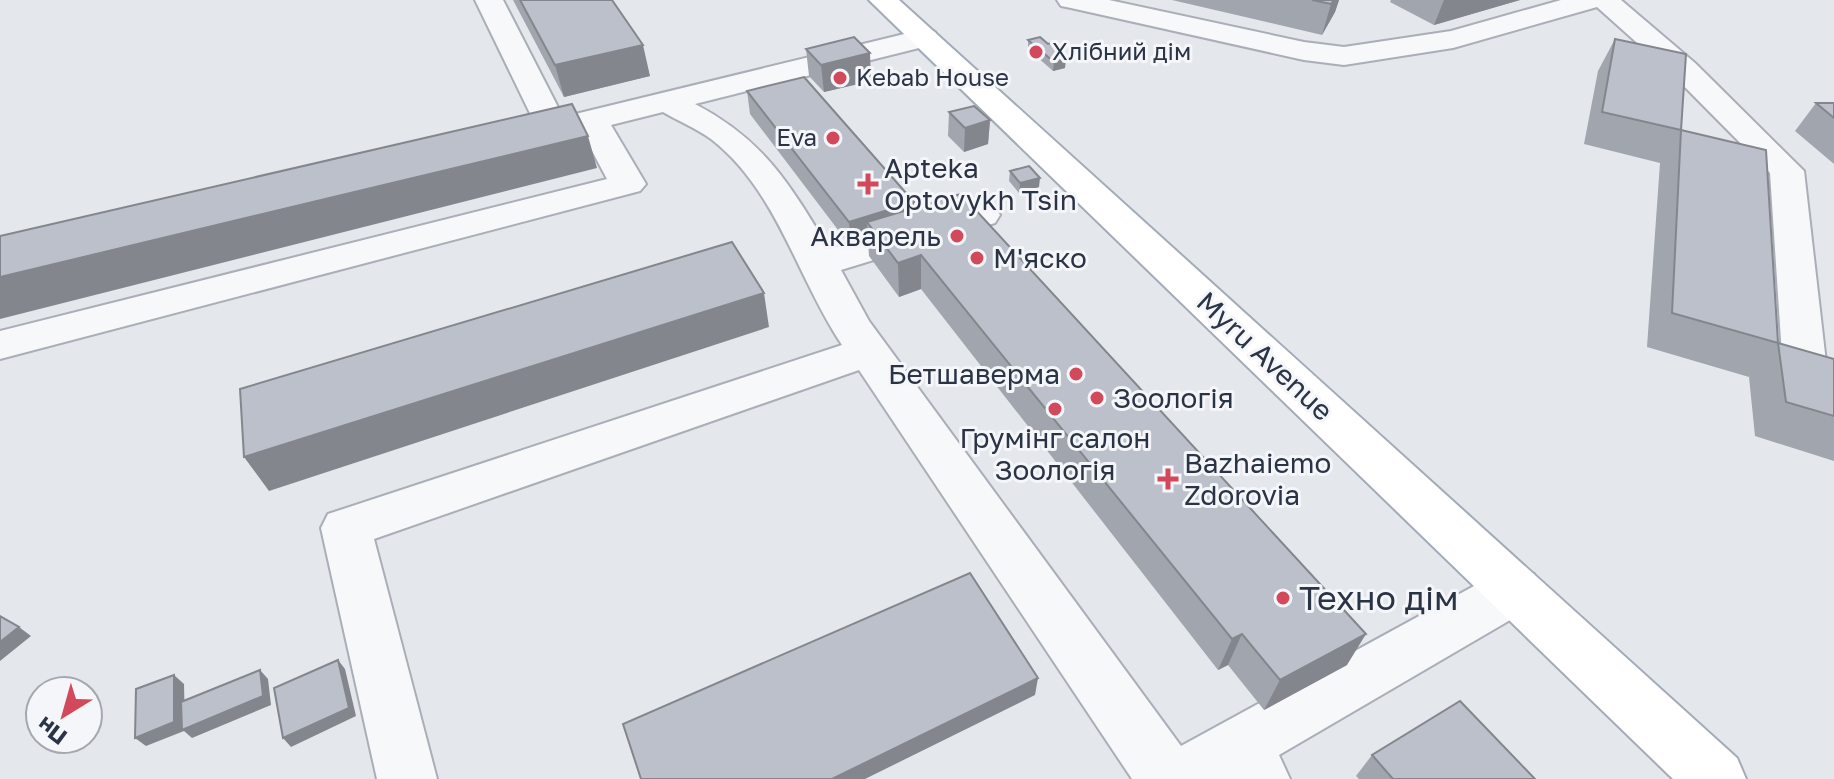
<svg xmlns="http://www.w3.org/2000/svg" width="1834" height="779" viewBox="0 0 1834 779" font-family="'Golos Text',sans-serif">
	<rect width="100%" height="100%" fill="#e4e7ec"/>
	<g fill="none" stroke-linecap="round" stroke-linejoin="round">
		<g stroke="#a9aeb7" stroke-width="4">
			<path id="minor" d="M475 0H503L563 117 925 29 935 32 939 38 935 44 695 104C764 140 789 183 829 249L982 204 995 207 1000 215 995 223 841 270 869 321 1181 746 1496 574 1515 567 1534 574 1541 590 1534 606 1279 755 1290 779H1132L859 370 374 539 437 779H377L321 528 328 514 842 345C797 278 777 190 711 139 696 128 678 121 663 112L611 125 646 184 640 191 0 359V331L607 179 582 132 553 139 541 136Z
				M1057 0H1109L1304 42 1344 47 1451 31 1561 0H1621L1695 63 1804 171 1827 371 1820 382 1805 386 1790 382 1783 371 1770 173 1673 75 1597 7 1453 48 1344 65 1304 60 1071 8 1061 6Z"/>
		</g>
		<g stroke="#a3abb8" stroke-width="4">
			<path id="major" d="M869 0H899L1737 758 1746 779H1673Z"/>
		</g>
		<use href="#minor" fill="#f7f8fa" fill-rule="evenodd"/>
		<use href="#major" fill="#fff" fill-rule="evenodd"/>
	</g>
	<path fill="#a1a5ae" d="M513 0H612L650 76 564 97Z
		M1172 0H1339L1335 12 1322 35Z
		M1391 0H1520L1434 25 1390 2Z
		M1615 39 1681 130 1778 343 1749 377 1647 347 1660 163 1584 144 1598 71Z
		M1028 40 1048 44 1064 49 1063 56 1065 68 1053 71 1028 49Z
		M806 49 871 81 824 92 809 76Z
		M747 91 914 202V208L1347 665 1264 710 1228 665 1218 670 921 289 899 297 869 256 868 242 851 247 750 114Z
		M1816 103H1834V164L1795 131Z
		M949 112 990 120 988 144 964 152 948 136Z
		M1010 171 1039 187 1019 193 1009 181Z
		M1778 343 1834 359V461L1755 436 1749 377Z
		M1372 755 1535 779H1359L1356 776Z"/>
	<path fill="#83868d" d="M1334 0H1339L1335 12 1322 35 1331 4Z
		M1444 0H1520L1434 25Z
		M643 45 650 76 564 97 555 65Z
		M870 53 871 81 824 92 821 65Z
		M1066 59 1065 68 1053 71 1054 62Z
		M990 120 988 144 964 152 965 128Z
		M588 136 597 168 0 319V277Z
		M1040 178 1039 187 1019 193 1020 183Z
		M914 202V227L867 222 868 242 851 247 849 222Z
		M921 255V289L899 297 898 263Z
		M764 293 769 327 269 491 244 457Z
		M19 627 31 636 0 661V642Z
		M1242 634 1228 665 1218 670 1232 639Z
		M1366 634 1347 665 1264 710 1280 680Z
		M338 660 345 669 356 716 291 747 283 738Z
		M260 670 268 679 271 705 192 738 184 731 146 746 135 738 174 675 184 684 185 729Z
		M1038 678 1035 695 865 779H832Z"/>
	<path fill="#bbc0ca" stroke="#83868d" stroke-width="2" d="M520 0H612L643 45 555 65Z
		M1312 0H1334L1331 4Z
		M854 37 870 53 821 65 806 49Z
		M1040 37 1048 44 1055 42 1064 49 1057 51 1066 59 1054 62 1028 40Z
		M1615 39 1686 54 1681 130 1602 112Z
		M804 77 914 202 849 222 747 91Z
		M1816 103H1834V118Z
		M572 104 588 136 0 277V236Z
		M974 106 990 120 965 128 949 112Z
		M1681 130 1766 150 1778 343 1672 313Z
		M1029 166 1040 178 1020 183 1010 171Z
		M961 194 1366 634 1280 680 1242 634 1232 639 921 255 898 263 867 222Z
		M732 242 764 293 244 457 240 389Z
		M1778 343 1834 359V416L1786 402Z
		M970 573 1038 678 832 779H641L623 724Z
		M0 616 19 627 0 642Z
		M338 660 349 708 283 738 274 688Z
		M260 670 263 696 182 730 181 702Z
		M174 675V722L135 738 136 689Z
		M1460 701 1535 779H1393L1372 755Z"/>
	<g fill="#d1495b" stroke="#f4f6f9" stroke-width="3">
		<circle cx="1036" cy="52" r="8"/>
		<circle cx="840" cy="78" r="8"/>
		<circle cx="833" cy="138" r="8"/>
		<path d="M864 172h8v8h8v8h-8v8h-8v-8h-8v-8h8z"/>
		<circle cx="957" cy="236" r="8"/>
		<circle cx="977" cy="258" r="8"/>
		<circle cx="1076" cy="374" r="8"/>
		<circle cx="1097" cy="398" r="8"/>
		<circle cx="1055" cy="409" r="8"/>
		<path d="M1164 467h8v8h8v8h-8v8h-8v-8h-8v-8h8z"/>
		<circle cx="1283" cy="598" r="8"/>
	</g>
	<g text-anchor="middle" stroke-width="6" stroke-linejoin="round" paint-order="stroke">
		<g font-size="24" fill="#2b3445" stroke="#f4f6f9" text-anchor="start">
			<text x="1052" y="60">Хлібний дім</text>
			<text x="856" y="86">Kebab House</text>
			<text x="817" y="146" text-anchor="end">Eva</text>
		</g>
		<g font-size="28" fill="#2b3445" stroke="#f4f6f9" text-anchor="start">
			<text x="884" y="178">Apteka<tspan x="884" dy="32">Optovykh Tsin</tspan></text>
			<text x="941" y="246" text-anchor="end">Акварель</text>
			<text x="993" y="268">М'яско</text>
			<text x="1060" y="384" text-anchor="end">Бетшаверма</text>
			<text x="1113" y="408">Зоологія</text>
			<text x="1055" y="448" text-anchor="middle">Грумінг салон<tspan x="1055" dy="32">Зоологія</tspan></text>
			<text x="1184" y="473">Bazhaiemo<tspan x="1184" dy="32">Zdorovia</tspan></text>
		</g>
		<g font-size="28" fill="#2b3445" stroke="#f4f6f9">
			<text transform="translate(1265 356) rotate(43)" y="10">Myru Avenue</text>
		</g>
		<g font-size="34" fill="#2b3445" stroke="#f4f6f9" text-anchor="start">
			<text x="1299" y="610">Техно дім</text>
		</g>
	</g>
	<g transform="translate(64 715) rotate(217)"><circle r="38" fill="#f4f6f9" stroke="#a4a8b1" stroke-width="2"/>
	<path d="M0-6L14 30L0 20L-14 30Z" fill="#d1495b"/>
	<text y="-12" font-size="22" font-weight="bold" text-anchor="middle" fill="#2b3445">Пн</text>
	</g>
</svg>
